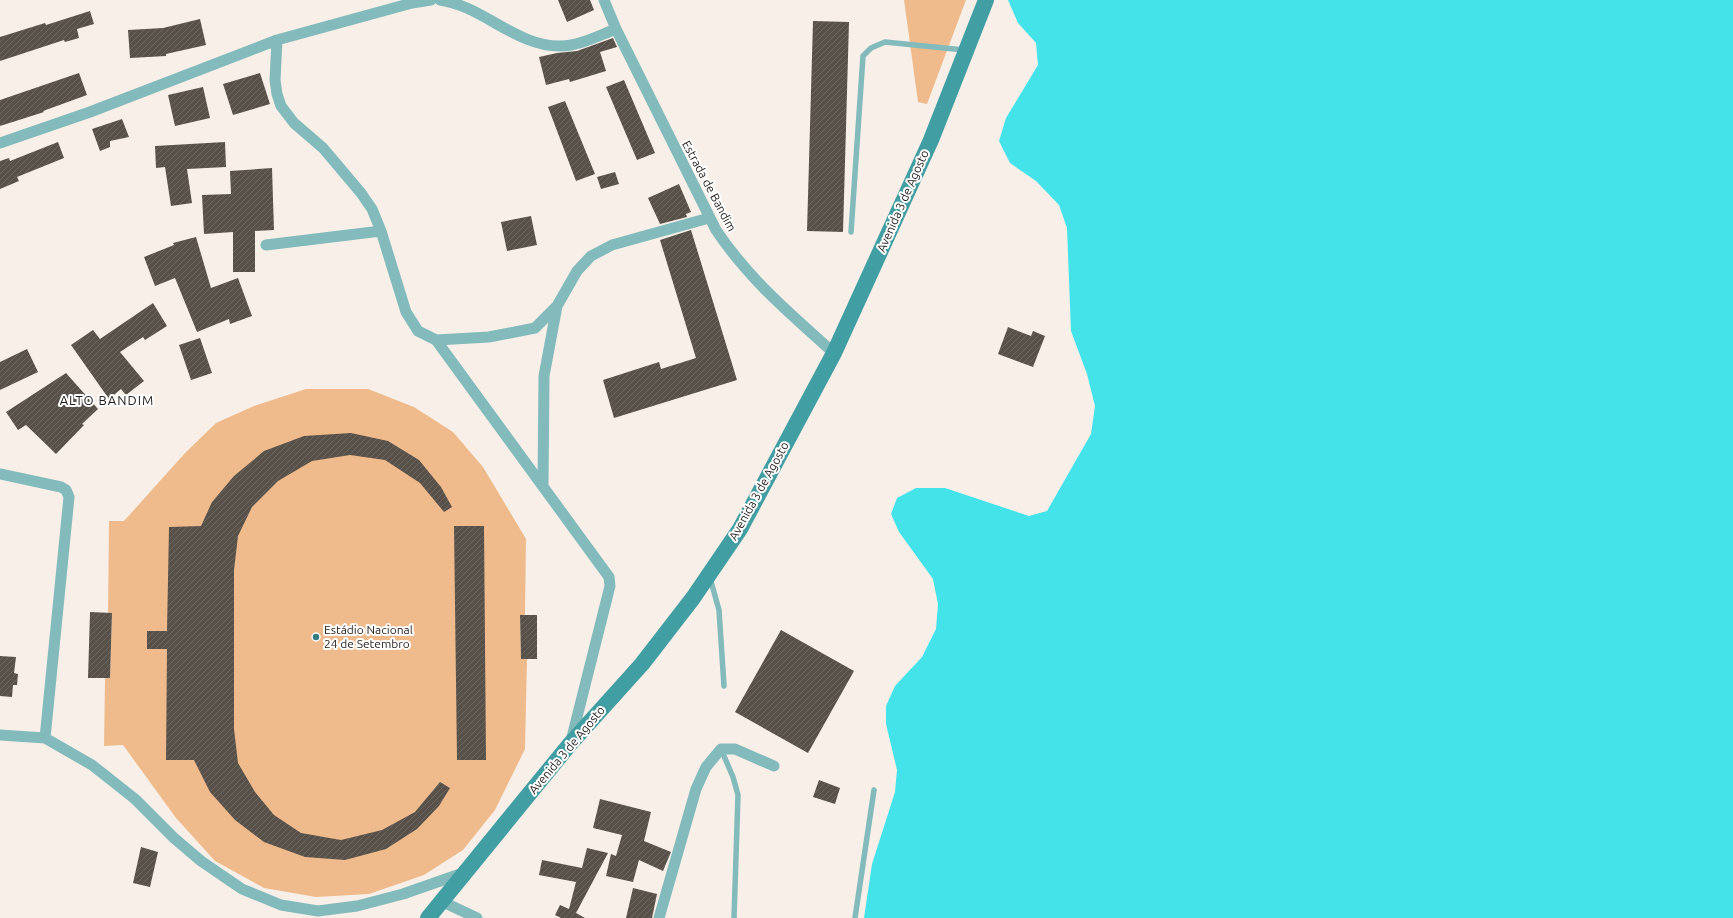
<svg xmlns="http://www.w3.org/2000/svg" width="1733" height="918" viewBox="0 0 1733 918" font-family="Ubuntu,sans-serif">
	<defs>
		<pattern id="building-hatch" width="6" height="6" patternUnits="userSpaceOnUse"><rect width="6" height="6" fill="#58514a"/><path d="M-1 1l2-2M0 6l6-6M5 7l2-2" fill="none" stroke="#6c6661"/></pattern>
	</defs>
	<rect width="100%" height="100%" fill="#f8f0e8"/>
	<path fill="#efbb8c" d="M904 0H966L927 104 918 102Z
		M306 389H368L414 407 453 432 483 467 526 539 525 615H520L521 659H527L525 749 495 810 463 850 424 875 369 894 316 897 264 888 215 861 176 818 123 745 104 746 105 678H110L112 613H108L109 521H124L185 453 216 423 254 406Z"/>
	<path fill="#44e3e9" d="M1008 0H1733V918H864L872 864 895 792 897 770 886 724V706L895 686 922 657 936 629 938 604 933 579 899 532 891 514 897 498 916 488H945L1029 516 1047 511 1091 434 1095 406 1087 374 1071 331 1067 228 1059 205 1036 181 1010 163 999 141 1006 118 1038 65 1036 43 1018 23Z"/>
	<path fill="url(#building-hatch)" d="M558 0H590L594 10 567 22Z
		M90 11 94 24 77 29 79 38 65 42 64 40 0 61V37L45 23 46 25Z
		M200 19 206 45 166 54V56L130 58 128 30 163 28Z
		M813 21 849 22 843 232 807 231Z
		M613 38 617 47 600 52 606 71 570 82 569 79 546 85 539 57 557 53 577 51Z
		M79 73 87 95 43 111 44 112 0 126V100Z
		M260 73 270 104 233 115 223 84Z
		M624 80 655 153 637 160 606 87Z
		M203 87 210 118 175 126 168 95Z
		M565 101 595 174 576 181 548 107Z
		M122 119 129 137 110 141V147L100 151 92 129Z
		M58 142 64 158 17 177 19 181 0 189V161L9 158 10 161Z
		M225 142 226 167 187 169 192 203 171 206 165 167 156 168 155 146Z
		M272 168 274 230 255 231V272H233V232L204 234 202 195 231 194 230 171Z
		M615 172 619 184 601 189 597 177Z
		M679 184 691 212 686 214 687 217 660 224 648 198Z
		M531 216 537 245 507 251 501 222Z
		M691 230 737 380 614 418 603 380 659 362 661 369 696 358 660 240Z
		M196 237 211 288 238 278 252 316 230 324 229 319 197 332 175 278 155 286 144 257 174 245 173 243Z
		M153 303 167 326 145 340 143 337 120 352 144 381 126 395 121 389 109 399 71 345 93 330 100 339Z
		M1008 327 1031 336 1033 331 1045 336 1033 367 998 354Z
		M200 338 212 373 191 380 179 345Z
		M27 349 38 372 0 390V362Z
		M66 373 98 409 82 424 84 425 56 454 26 425 18 430 6 412Z
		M351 433 388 441 419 460 441 487 452 507 444 512 420 483 385 460 350 455 312 461 278 481 252 507 238 536 234 570V729L238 763 255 792 274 815 301 833 341 840 382 830 415 812 440 782 450 788 439 806 417 829 386 849 345 860 305 857 264 842 235 820 210 792 194 760H166L167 649H147V631H167L169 527 201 526 212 502 234 476 264 451 304 436Z
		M454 526H484L486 760H457Z
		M90 612 112 613 110 678H88Z
		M520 615H537V659H521Z
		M781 630 854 671 808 753 735 712Z
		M0 656 16 657 14 673 18 674 17 685H13L12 697 0 696Z
		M819 780 840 788 835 804 813 797Z
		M600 799 651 812 644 841 671 852 663 871 639 860 633 882 606 876 611 854 616 856 622 835 593 828Z
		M141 847 158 852 150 887 133 883Z
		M587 848 608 853 576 913 585 918H561L555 915 560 905 569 909 576 882 539 875 542 860 582 868Z
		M633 888 657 894 652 918H626Z"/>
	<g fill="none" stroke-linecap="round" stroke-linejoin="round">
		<path stroke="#83babc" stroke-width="5.5" d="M851 232 863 56 871 48 885 42 964 50
			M710 578 719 610 724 686
			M721 749 733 777 738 795 734 918
			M855 918 874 790"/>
		<path stroke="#83babc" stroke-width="11" d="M440 0C483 6 516 47 561 46 579 46 600 35 616 29
			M604 0 616 29 716 230C748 278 791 315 834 353
			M277 40 275 80 277 94 281 106 294 123 323 148 361 193 372 209 381 231 406 312 418 331 436 340 489 337 535 328 557 306 577 271 591 256 612 245 709 218
			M0 143 90 112 277 40 412 3 431 0
			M266 245 381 231
			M436 340 609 577 610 586 571 741
			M0 474 61 487 66 490 69 497 45 738 92 765 135 799 174 838 201 861 242 889 281 905 318 911 357 906 403 894 463 873
			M543 486 544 376 557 306
			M0 735 45 738
			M441 901 477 918
			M659 918 696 789 706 767 721 749H735L774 766"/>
		<path stroke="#419ea2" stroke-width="16" d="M428 918 570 744 642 664 693 598 740 529 834 353 931 140 986 0"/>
	</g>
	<circle fill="#347d80" stroke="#fff" stroke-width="1.5" cx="316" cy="637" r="4"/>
	<g text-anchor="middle" stroke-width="4" stroke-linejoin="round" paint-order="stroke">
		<g font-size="12" fill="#221e1c" stroke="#fff">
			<text transform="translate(709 186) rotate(62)" y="4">Estrada de Bandim</text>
			<text transform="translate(903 201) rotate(-66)" y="4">Avenida 3 de Agosto</text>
			<text transform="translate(759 491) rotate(-61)" y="4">Avenida 3 de Agosto</text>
			<text transform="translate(567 750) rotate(-50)" y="4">Avenida 3 de Agosto</text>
		</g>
		<g font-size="12" fill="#221e1c" stroke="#fff" text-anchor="start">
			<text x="324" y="634">Estádio Nacional<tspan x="324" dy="14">24 de Setembro</tspan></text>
		</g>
		<g font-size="13" letter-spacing="1" fill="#221e1c" stroke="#fff">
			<text x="107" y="405">ALTO BANDIM</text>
		</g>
	</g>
</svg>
